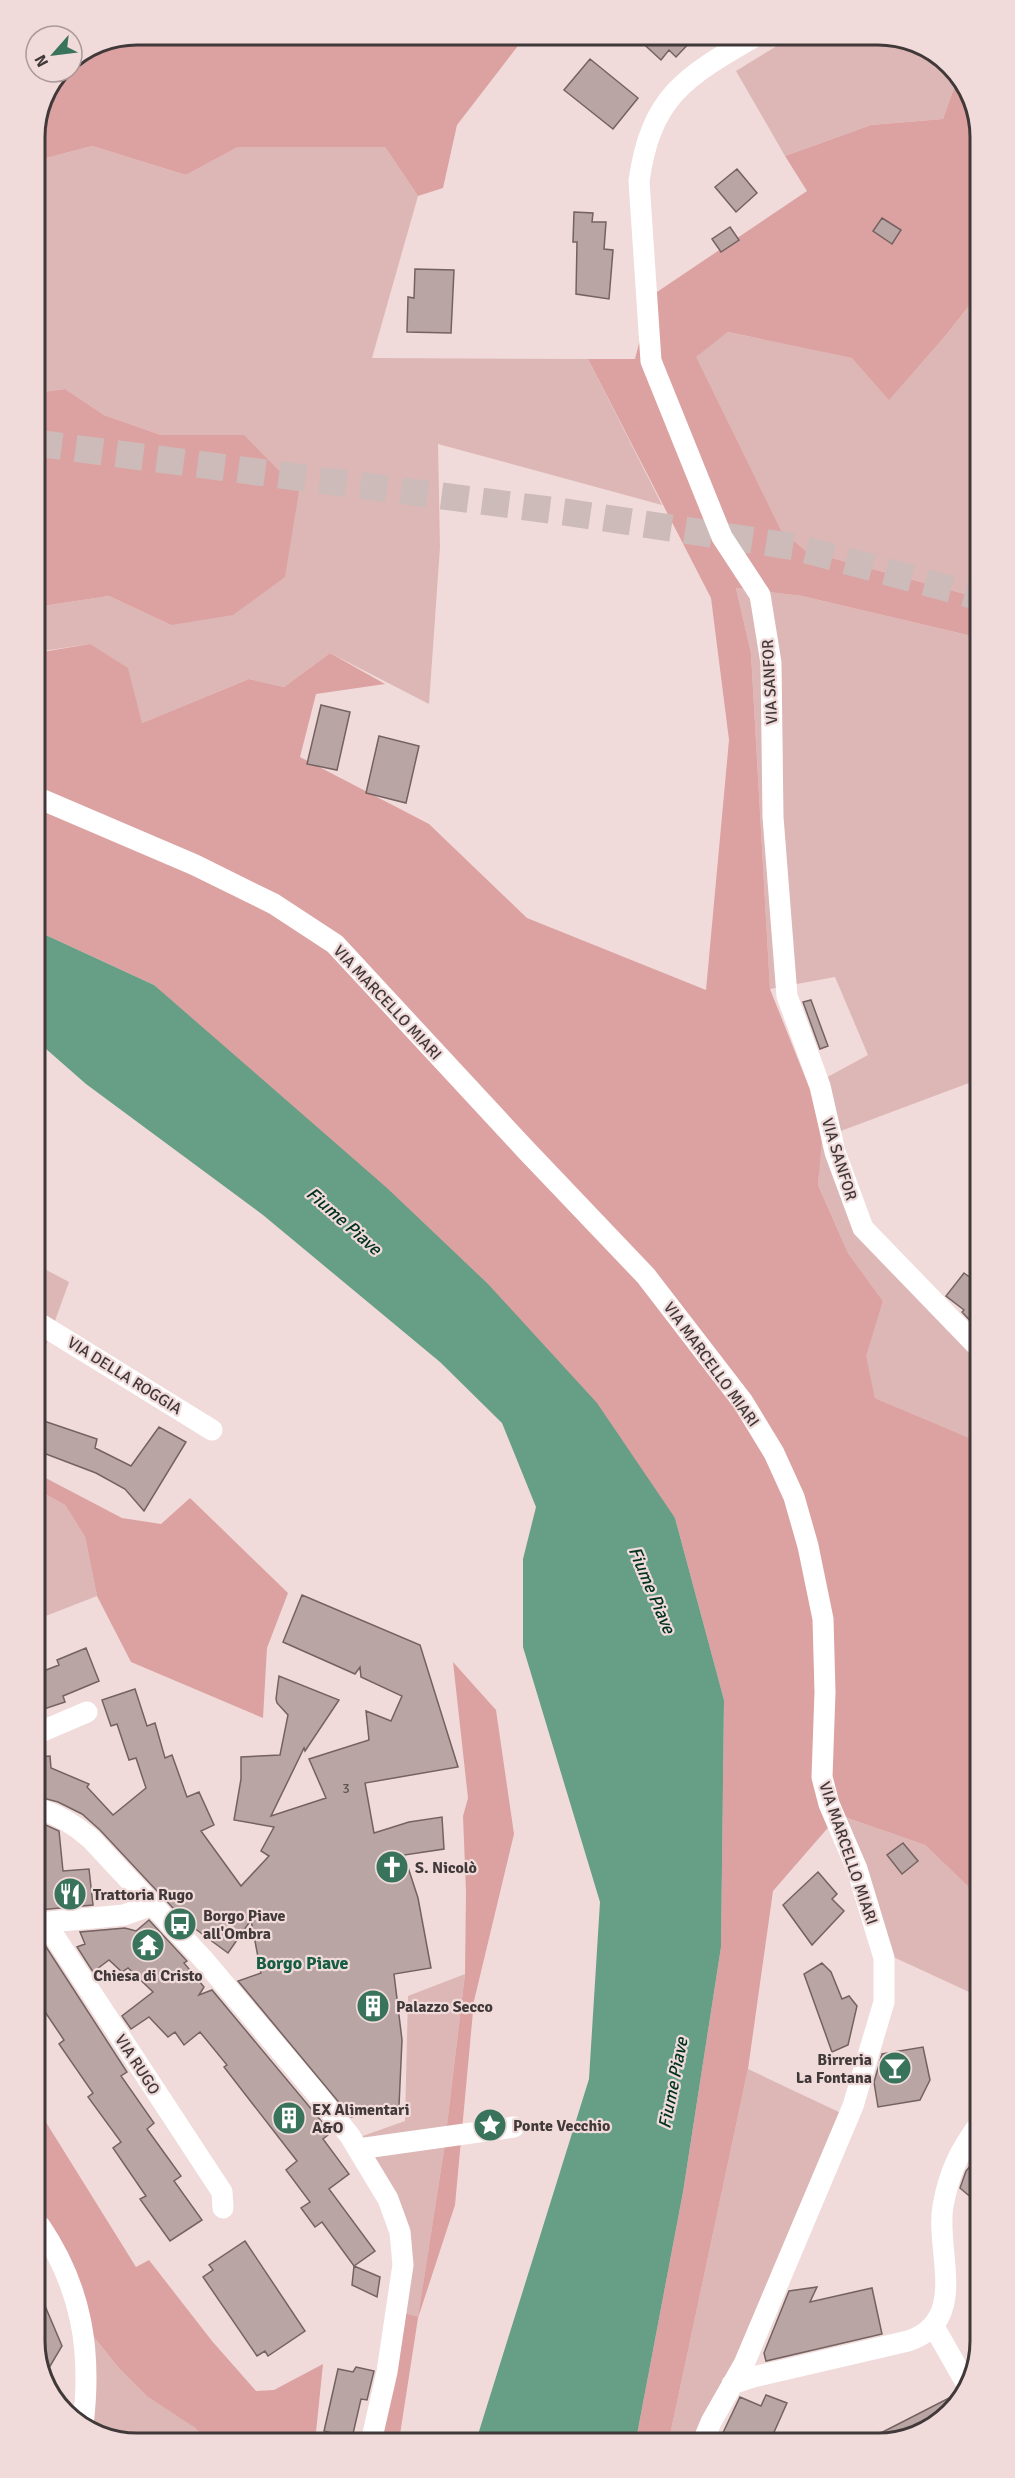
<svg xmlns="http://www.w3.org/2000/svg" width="1015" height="2478" viewBox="0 0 1015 2478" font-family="Signika,sans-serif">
	<rect width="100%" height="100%" fill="#f0dbda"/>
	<path fill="#ddb7b6" d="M885 35 908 44 915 50 918 47 940 56 957 79 943 119 871 125 785 156 736 71 793 36Z
		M92 146 186 175 238 147H385L418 196 372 358 588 359 662 505 438 444 440 547 429 704 330 653 284 687 249 679 142 723 90 644 36 652V607L109 596 171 625 244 435H161L104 415 65 389 35 393V161Z
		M976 297V597L806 551 781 530 695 357 728 332 853 358 889 399 946 335Z
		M736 588 802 596 976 637 977 1080 822 1138 853 1226 978 1343V1447L972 1439 875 1398 865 1356 883 1301 848 1253 818 1185 821 1138 809 1087 868 1055 835 977 770 989 751 653Z
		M37 1265 69 1282 38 1368Z
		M38 1490 65 1505 85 1537 97 1596 38 1619Z
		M839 1815 925 1845 979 1897 980 1997 889 1955Z
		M465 1974 444 2150 418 2318 401 2312 408 2237 357 2138 405 2121 408 1996Z
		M748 2069 843 2114 710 2439 669 2440Z
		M89 2331 118 2367 194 2427 209 2443H130L86 2427Z"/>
	<path fill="#dca2a1" d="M524 38 457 125 443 188 418 196 385 147H238L186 175 92 146 35 161V131L61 72H72V60L98 42Z
		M957 79 975 105 976 297 946 335 889 400 852 358 728 332 696 357 781 530 806 551 976 597V637L802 596 736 588 751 653 770 989 809 1087 822 1138 818 1185 848 1253 883 1301 866 1356 875 1398 972 1439 978 1447 979 1897 925 1845 839 1815 773 1891 748 2069 669 2440H636L683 2192 721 1947 724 1700 675 1518 154 985 37 931 36 653 90 644 128 668 142 723 249 679 284 687 330 653 385 684 316 694 300 757 429 824 527 918 706 990 729 740 711 598 588 359H635L651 296 807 191 785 156 871 125 943 119Z
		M65 389 104 415 161 435H244L299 491 285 577 233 615 171 625 109 596 36 607 35 393Z
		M38 1474 122 1518 161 1524 190 1498 288 1593 267 1648 263 1718 131 1662 97 1596 85 1537 65 1505 38 1490Z
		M453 1662 496 1710 514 1834 474 2001 455 2205 418 2318 399 2441 363 2442 401 2312 418 2317 444 2150 465 1974 466 1892 463 1816 468 1798Z
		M39 2111 136 2267 149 2260 212 2341 256 2391 274 2390 323 2364 315 2442 209 2443 194 2427 147 2396 118 2367 89 2331 40 2222Z"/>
	<path fill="#669e86" d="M37 931 154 985 387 1188 488 1284 597 1403 675 1518 724 1700 721 1947 683 2192 636 2440 476 2441 589 2079 600 1902 523 1647V1559L536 1507 502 1423 440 1362 263 1215 86 1084 37 1041Z"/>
	<path fill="#b9a5a4" stroke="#746261" stroke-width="1.5" d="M636 37H695L676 57 669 50 661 60Z
		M590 59 638 98 613 129 564 90Z
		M737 169 757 193 736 212 715 187Z
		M574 212 593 213 592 222H606L604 249 613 250 609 299 576 294 577 242H573Z
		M882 218 901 230 892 244 873 231Z
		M730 227 739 240 721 252 712 239Z
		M415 269 454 270 451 333 407 332 408 297 414 298Z
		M321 705 350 712 337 770 307 764Z
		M379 736 419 746 406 803 366 793Z
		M811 1000 828 1046 820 1049 803 1002Z
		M964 1273 978 1283V1329L962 1312 964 1310 946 1296Z
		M38 1419 97 1439 95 1448 131 1466 159 1427 186 1442 144 1511 125 1489 96 1473 38 1451Z
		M302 1595 420 1645 458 1767 365 1783 374 1833 409 1822 442 1817 444 1849 404 1855 418 1898 431 1968 394 1974 402 2040 399 2106 351 2117 238 1981 261 1973 251 1920 228 1953 186 1922 100 1830 82 1814 58 1802 39 1797 38 1757 50 1756 51 1768 89 1784 87 1787 113 1815 146 1788 136 1758 129 1760 117 1724 111 1726 102 1700 135 1689 147 1726 155 1723 165 1758 172 1755 187 1797 199 1792 214 1825 201 1831 241 1886 269 1856 261 1851 274 1827 234 1820 241 1779V1757L280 1755 288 1715 277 1703 276 1699 279 1676 339 1700 305 1751 304 1748 271 1816 326 1798 309 1759 369 1740 366 1711 391 1721 402 1696 361 1677 360 1667 355 1674 283 1642Z
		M86 1648 99 1681 63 1696 65 1702 38 1711V1673L59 1665 57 1660Z
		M39 1822 59 1831 63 1871 89 1869 93 1905 39 1910Z
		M903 1843 918 1861 902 1874 887 1855Z
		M818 1872 837 1894 832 1899 844 1911 812 1945 783 1905Z
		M149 1920 187 1961 184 1963 204 1987 199 1995 212 1990 323 2123 319 2124 328 2135 323 2139 349 2174 329 2189 375 2251 354 2266 322 2222 315 2227 301 2208 310 2202 286 2170 297 2161 224 2067 227 2065 200 2032 184 2045 175 2032 168 2037 149 2017 131 2029 122 2016 153 1992 128 1968 122 1972 109 1960 93 1972 77 1947 85 1944 80 1932 125 1928 136 1931Z
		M39 1936 127 2072 121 2076 154 2123 147 2129 181 2176 174 2181 202 2220 170 2241 140 2199 146 2196 113 2148 121 2142 88 2097 93 2093 59 2044 64 2040 39 2003Z
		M822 1963 831 1972 842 1999 849 1996 857 2006 848 2045 832 2052 804 1974Z
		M923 2047 930 2080 920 2100 878 2107 874 2082 882 2054Z
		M980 2154V2205L960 2188 966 2171Z
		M245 2241 305 2331 268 2356 265 2351 257 2356 203 2277 213 2270 209 2265Z
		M354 2266 380 2277 377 2297 352 2285Z
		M817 2287 810 2302 872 2288 882 2334 766 2361 764 2353 789 2291Z
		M40 2294 62 2346 43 2378 40 2373Z
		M356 2367 374 2371 367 2400 361 2399 352 2438 324 2431 338 2369 353 2372Z
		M766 2395 787 2403 771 2439H720L740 2397 761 2406Z
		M951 2397 956 2405 910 2438H871Z"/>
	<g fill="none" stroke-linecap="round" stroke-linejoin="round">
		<path stroke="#cdbbba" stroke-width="27" stroke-dasharray="27 14" stroke-linecap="butt" d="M35 443 565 512 796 547 976 596"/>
		<path stroke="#fff" stroke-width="21" d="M756 36C687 76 651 95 639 181L651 361 722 537 760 595 771 663 773 817 787 996 820 1086 835 1152 863 1228 978 1347
			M36 797 195 865 274 904 335 944 525 1149 646 1276 743 1402 774 1453 794 1497 808 1546 823 1619 825 1692 822 1777 829 1804 857 1869 884 1958V2002L853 2106 744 2364 711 2422 704 2439
			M37 1322 212 1430
			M38 1733 87 1712
			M39 1809C60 1815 75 1825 91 1839L204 1960 316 2093 350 2136 388 2199 400 2232 403 2265 387 2372 371 2442
			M45 1922 222 2192 223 2208
			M39 1923 124 1915 152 1905
			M358 2149 514 2127
			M40 2226C82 2288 92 2351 83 2425
			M933 2325 966 2383
			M732 2384 753 2377 908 2341C970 2321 935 2251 943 2206 949 2172 960 2150 980 2123"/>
	</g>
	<defs>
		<g id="church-disc" transform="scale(1.725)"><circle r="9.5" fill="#39735c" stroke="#f0dbda"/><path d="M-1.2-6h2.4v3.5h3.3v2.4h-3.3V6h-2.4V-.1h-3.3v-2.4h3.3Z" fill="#fff"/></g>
		<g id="restaurant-disc" transform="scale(1.725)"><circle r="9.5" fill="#39735c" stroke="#f0dbda"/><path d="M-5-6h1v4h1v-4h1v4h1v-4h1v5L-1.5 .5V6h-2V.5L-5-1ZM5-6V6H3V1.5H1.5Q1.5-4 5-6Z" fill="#fff"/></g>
		<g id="bus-disc" transform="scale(1.725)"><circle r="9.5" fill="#39735c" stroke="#f0dbda"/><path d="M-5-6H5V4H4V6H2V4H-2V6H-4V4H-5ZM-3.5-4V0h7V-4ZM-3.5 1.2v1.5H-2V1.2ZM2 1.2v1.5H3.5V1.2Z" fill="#fff"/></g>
		<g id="temple-disc" transform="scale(1.725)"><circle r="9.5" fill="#39735c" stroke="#f0dbda"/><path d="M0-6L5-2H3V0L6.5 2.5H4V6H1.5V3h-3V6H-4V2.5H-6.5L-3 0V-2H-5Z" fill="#fff"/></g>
		<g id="building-disc" transform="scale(1.725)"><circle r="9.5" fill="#39735c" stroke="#f0dbda"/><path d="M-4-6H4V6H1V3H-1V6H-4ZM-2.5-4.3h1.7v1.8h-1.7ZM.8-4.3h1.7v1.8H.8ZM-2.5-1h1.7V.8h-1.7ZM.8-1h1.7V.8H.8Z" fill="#fff"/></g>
		<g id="bar-disc" transform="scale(1.725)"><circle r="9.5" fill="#39735c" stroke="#f0dbda"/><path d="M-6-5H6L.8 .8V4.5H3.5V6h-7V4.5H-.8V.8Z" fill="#fff"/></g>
		<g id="sight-disc" transform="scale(1.725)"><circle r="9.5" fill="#39735c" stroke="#f0dbda"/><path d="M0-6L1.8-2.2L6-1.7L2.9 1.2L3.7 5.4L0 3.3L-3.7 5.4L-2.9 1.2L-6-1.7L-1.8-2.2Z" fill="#fff"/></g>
	</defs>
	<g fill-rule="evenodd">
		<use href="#church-disc" x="392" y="1867"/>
		<use href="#restaurant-disc" x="70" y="1894"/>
		<use href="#bus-disc" x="180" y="1924"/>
		<use href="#temple-disc" x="148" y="1945"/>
		<use href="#building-disc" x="373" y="2006"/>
		<use href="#bar-disc" x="895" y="2068"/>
		<use href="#building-disc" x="289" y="2118"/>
		<use href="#sight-disc" x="490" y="2125"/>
	</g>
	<g text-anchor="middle" stroke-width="4.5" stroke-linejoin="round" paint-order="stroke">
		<g font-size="14" fill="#5f5454">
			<text x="346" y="1793">3</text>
		</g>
		<g font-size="16" fill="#413939" stroke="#f0dbda">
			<text transform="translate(769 682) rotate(-93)" y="6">VIA SANFOR</text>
			<text transform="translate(388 1002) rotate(47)" y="6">VIA MARCELLO MIARI</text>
			<text transform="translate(840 1159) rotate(73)" y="6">VIA SANFOR</text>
			<text transform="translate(712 1364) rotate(54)" y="6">VIA MARCELLO MIARI</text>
			<text transform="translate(125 1375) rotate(32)" y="6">VIA DELLA ROGGIA</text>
			<text transform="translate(849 1853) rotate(71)" y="6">VIA MARCELLO MIARI</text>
			<text transform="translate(138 2064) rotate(57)" y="6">VIA RUGO</text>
		</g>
		<g font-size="16" font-weight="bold" fill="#413939" stroke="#f0dbda" text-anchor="start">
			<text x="415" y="1873">S. Nicolò</text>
			<text x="93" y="1900">Trattoria Rugo</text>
			<text x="203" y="1921">Borgo Piave<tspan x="203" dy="18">all'Ombra</tspan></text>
			<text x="148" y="1981" text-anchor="middle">Chiesa di Cristo</text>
			<text x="396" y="2012">Palazzo Secco</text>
			<text x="872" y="2065" text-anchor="end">Birreria<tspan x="872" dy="18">La Fontana</tspan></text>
			<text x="312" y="2115">EX Alimentari<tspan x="312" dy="18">A&amp;O</tspan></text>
			<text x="513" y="2131">Ponte Vecchio</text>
		</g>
		<g font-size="18" font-style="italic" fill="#003222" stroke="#f0dbda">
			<text transform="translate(344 1221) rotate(41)" y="6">Fiume Piave</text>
			<text transform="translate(652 1590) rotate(67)" y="6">Fiume Piave</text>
			<text transform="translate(673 2083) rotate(-79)" y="6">Fiume Piave</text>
		</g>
		<g font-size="18" font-weight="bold" fill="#165d44" stroke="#f0dbda">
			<text x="302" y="1969">Borgo Piave</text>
		</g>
	</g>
	<path d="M0 0H1015V2478H0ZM137 45H878A92 92 0 0 1 970 137V2341A92 92 0 0 1 878 2433H137A92 92 0 0 1 45 2341V137A92 92 0 0 1 137 45Z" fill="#f0dbda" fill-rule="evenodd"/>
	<path fill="none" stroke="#413939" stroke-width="3" d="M137 45H878A92 92 0 0 1 970 137V2341A92 92 0 0 1 878 2433H137A92 92 0 0 1 45 2341V137A92 92 0 0 1 137 45Z"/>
	<g transform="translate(54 54) rotate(242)"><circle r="28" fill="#f0dbda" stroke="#aa9a9a" stroke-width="1.5"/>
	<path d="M0-4.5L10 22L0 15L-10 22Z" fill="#39735c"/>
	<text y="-9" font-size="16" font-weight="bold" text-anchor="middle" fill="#413939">N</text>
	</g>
</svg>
